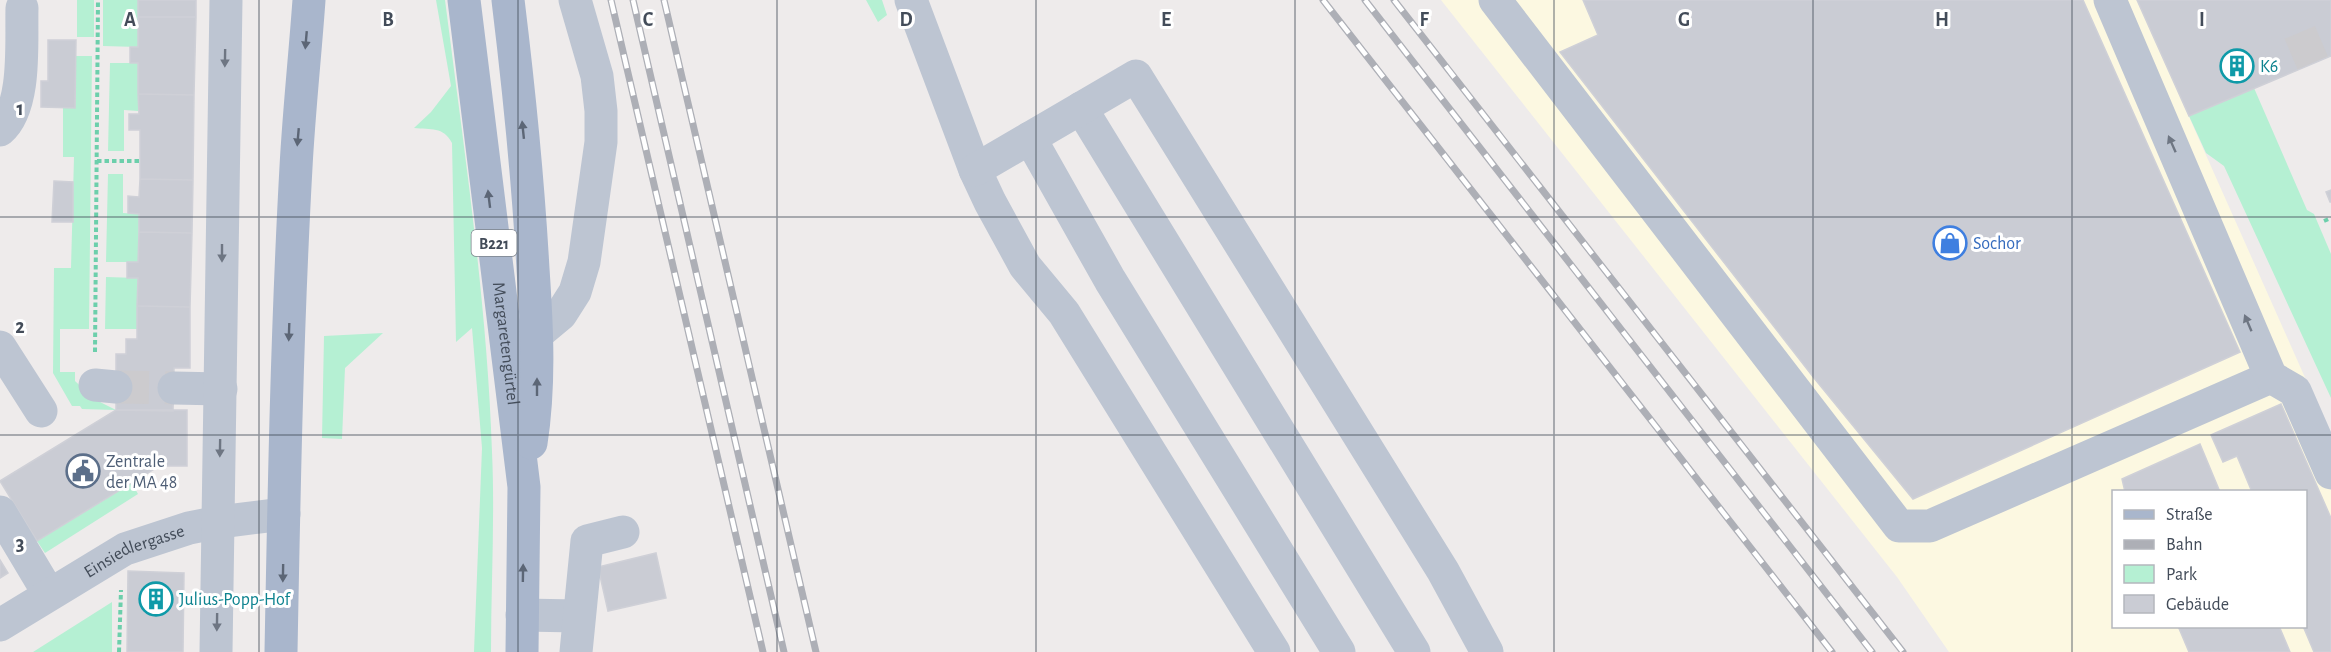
<svg xmlns="http://www.w3.org/2000/svg" width="2331" height="652" viewBox="0 0 2331 652" font-family="'Alegreya Sans',sans-serif">
	<rect width="100%" height="100%" fill="#eeebeb"/>
	<path fill="#fcf8e1" fill-rule="evenodd" d="M1441 0H2137L2331 436V652H1949L1897 577ZM2114 492H2306V626H2114Z"/>
	<path fill="#b5f0d3" d="M77 0H94V37H77Z
		M103 0H138V47L103 46Z
		M436 0H445C464 150 487 301 492 452 495 518 491 586 491 652H474L482 448 472 328 456 342 452 143C443 126 431 130 414 128L431 112 451 86Z
		M866 0H882L887 15 878 22Z
		M76 56H92L89 329H60V372H75V381L94 399 116 410 82 409 80 406H72L53 373 54 268H71L74 157H63V107H75Z
		M110 63H138V111L124 110V151H108Z
		M2254 88 2307 210 2314 214 2331 254V398L2224 166 2206 153 2189 116Z
		M108 174H123V213L139 214 138 262H106Z
		M106 277 138 278 137 329H105Z
		M383 333 345 368 342 439 322 438 324 336Z
		M132 483 138 494 45 553 37 541Z
		M112 602V652H33Z"/>
	<path fill="#caccd4" stroke="#cfd0d7" stroke-width="1.5" d="M138 0H196V17H138Z
		M1583 0H2083L2240 352 1913 499 1814 378 1560 52 1598 35Z
		M2137 0H2331V56L2189 116Z
		M138 17H196L194 95 138 94V63H130V47H138Z
		M48 40H76L75 108 41 107V81H48Z
		M138 94 194 95 193 180 140 179V130H129V114H139Z
		M140 179 193 180 192 233 139 232V214L128 213V196L139 197Z
		M54 181 73 182V222H52Z
		M2331 190V202H2330L2326 192Z
		M139 232 192 233 190 307 137 306 138 278H127V262H138Z
		M137 306 190 307V368H174L173 411 116 410V354H126V339H137Z
		M2281 404 2331 518V652H2314L2303 626H2306V492H2252L2237 456 2223 462 2211 435Z
		M116 410H187V466H159L37 541 0 481Z
		M2200 444 2220 492H2125L2122 479Z
		M656 553 666 598 608 611 598 567Z
		M0 560 8 573 0 578Z
		M128 571 184 573 183 652H127Z
		M2178 626H2279L2290 652H2189Z"/>
	<g fill="none" stroke-linecap="round" stroke-linejoin="round">
		<path stroke="#cccbce" stroke-width="33" stroke-dasharray="33 16" stroke-linecap="butt" d="M2291 54 2331 37
			M116 387 174 388"/>
		<path stroke="#6ccfab" stroke-width="4" stroke-dasharray="4.5 3" stroke-linecap="butt" d="M97 161H140
			M2324 221 2331 218
			M95 352 98 0
			M119 652 121 590"/>
		<g stroke="#bdc5d2" stroke-width="33">
			<path d="M911 0 975 170 990 202 1025 266 1064 313 1274 652"/>
			<path d="M1495 0 1899 526H1930L2271 377"/>
			<path d="M2110 0 2271 377 2295 391 2331 473"/>
			<path d="M1081 108 1414 652"/>
			<path d="M0 130C27 107 21 41 22 8"/>
			<path d="M1030 138 1110 280 1339 652"/>
			<path d="M975 170 1136 76 1443 571 1487 652"/>
			<path d="M537 334 561 314 575 292 584 262 601 142V111L597 76 575 0"/>
			<path d="M0 347 41 411"/>
			<path d="M95 385 116 387"/>
			<path d="M174 388 221 389"/>
			<path d="M0 512 49 594"/>
			<path d="M522 615 578 616"/>
			<path id="s1" d="M0 625 125 549 189 528 219 522 284 514"/>
			<path d="M216 652 226 0"/>
			<path d="M576 652 587 541 623 532"/>
		</g>
		<g stroke="#a9b6cc" stroke-width="33">
			<path id="s2" d="M464 0 524 487 522 652"/>
			<path d="M508 0C519 90 528 179 533 269 537 328 540 385 531 443"/>
			<path d="M281 652C284 490 287 329 296 167 299 111 305 56 309 0"/>
		</g>
		<g stroke="#adafb6" stroke-width="7">
			<path id="rail" d="M611 0 763 652
				M633 0 784 652
				M664 0 816 652
				M1323 0 1832 652
				M1365 0 1872 652
				M1394 0 1903 652"/>
		</g>
		<use href="#rail" stroke="#fff" stroke-width="4.5" stroke-dasharray="14" stroke-linecap="butt"/>
	</g>
	<defs><path id="oneway-solid" d="M-6-.8H1V-3.2L6.5 0L1 3.2V.8H-6Z" transform="scale(1.5)"/></defs>
	<g fill="#5c6676">
		<use href="#oneway-solid" transform="translate(306 40) rotate(95)"/>
		<use href="#oneway-solid" transform="translate(523 130) rotate(-96)"/>
		<use href="#oneway-solid" transform="translate(298 137) rotate(95)"/>
		<use href="#oneway-solid" transform="translate(489 199) rotate(-97)"/>
		<use href="#oneway-solid" transform="translate(289 332) rotate(92)"/>
		<use href="#oneway-solid" transform="translate(537 387) rotate(-90)"/>
		<use href="#oneway-solid" transform="translate(283 573) rotate(91)"/>
		<use href="#oneway-solid" transform="translate(523 573) rotate(-89)"/>
	</g>
	<g fill="#6e7683">
		<use href="#oneway-solid" transform="translate(225 58) rotate(91)"/>
		<use href="#oneway-solid" transform="translate(2172 144) rotate(-114)"/>
		<use href="#oneway-solid" transform="translate(222 253) rotate(90)"/>
		<use href="#oneway-solid" transform="translate(2248 323) rotate(-113)"/>
		<use href="#oneway-solid" transform="translate(220 448) rotate(91)"/>
		<use href="#oneway-solid" transform="translate(217 622) rotate(91)"/>
	</g>
	<path fill="none" stroke="#434c59" stroke-width="1.5" stroke-opacity="0.55" d="M259 0V652M518 0V652M777 0V652M1036 0V652M1295 0V652M1554 0V652M1813 0V652M2072 0V652M0 217H2331M0 435H2331"/>
	<defs>
		<g id="building-ring" transform="scale(1.725)"><circle r="9.5" fill="#fff" stroke="#0f9aa8" stroke-width="1.5"/><path d="M-4-6H4V6H1V3H-1V6H-4ZM-2.5-4.3h1.7v1.8h-1.7ZM.8-4.3h1.7v1.8H.8ZM-2.5-1h1.7V.8h-1.7ZM.8-1h1.7V.8H.8Z" fill="#0f9aa8"/></g>
		<g id="shop-ring" transform="scale(1.725)"><circle r="9.5" fill="#fff" stroke="#3f7fe0" stroke-width="1.5"/><path d="M-5-2.5h2.3a2.7 3.5 0 0 1 5.4 0H5L5.5 6h-11ZM-1.5-2.5h3a1.5 2.3 0 0 0-3 0Z" fill="#3f7fe0"/></g>
		<g id="civic-ring" transform="scale(1.725)"><circle r="9.5" fill="#fff" stroke="#5c6f8a" stroke-width="1.5"/><path d="M-.6-6.5H3V-4.5H.6V-3L4-1V1h2V6H-6V1h2V-1L-.6-3ZM-1.2 2.5V6h2.4V2.5Z" fill="#5c6f8a"/></g>
	</defs>
	<g fill-rule="evenodd">
		<use href="#building-ring" x="2237" y="66"/>
		<use href="#shop-ring" x="1950" y="243"/>
		<use href="#civic-ring" x="83" y="471"/>
		<use href="#building-ring" x="156" y="599"/>
	</g>
	<g text-anchor="middle" stroke-width="6" stroke-linejoin="round" paint-order="stroke">
		<rect fill="#fff" stroke="#7b828b" stroke-width="1.5" x="471.5" y="230" width="45" height="26" rx="4.5"/>
		<g font-size="16" font-weight="bold" fill="#434c59">
			<text x="494" y="249">B221</text>
		</g>
		<g font-size="18" fill="#0d838f" stroke="#fff" text-anchor="start">
			<text x="2260" y="72">K6</text>
			<text x="179" y="605">Julius-Popp-Hof</text>
		</g>
		<g font-size="18" fill="#366cbe" stroke="#fff" text-anchor="start">
			<text x="1973" y="249">Sochor</text>
		</g>
		<g font-size="18" fill="#434c59" stroke="#fff">
			<text dy="6" stroke="none"><textPath href="#s2" startOffset="346">Margaretengürtel</textPath></text>
			<text dy="6" stroke="none"><textPath href="#s1" startOffset="154">Einsiedlergasse</textPath></text>
		</g>
		<g font-size="18" fill="#4e5e75" stroke="#fff" text-anchor="start">
			<text x="106" y="467">Zentrale<tspan x="106" dy="21">der MA 48</tspan></text>
		</g>
	</g>
	<g font-size="20" text-anchor="middle" font-weight="bold" fill="#434c59" stroke="#fff" stroke-width="6" stroke-linejoin="round" paint-order="stroke">
		<text x="130" y="26">A</text>
		<text x="388" y="26">B</text>
		<text x="648" y="26">C</text>
		<text x="906" y="26">D</text>
		<text x="1166" y="26">E</text>
		<text x="1424" y="26">F</text>
		<text x="1684" y="26">G</text>
		<text x="1942" y="26">H</text>
		<text x="2202" y="26">I</text>
		<text x="20" y="115">1</text>
		<text x="20" y="333">2</text>
		<text x="20" y="550">3</text>
	</g>
	<rect x="2112" y="490" width="195" height="138" fill="#ffffff" stroke="#b4b7bd" stroke-width="1.5"/>
	<rect x="2124" y="510" width="30" height="9" fill="#a9b6cc" stroke="#b4b7bd" stroke-width="1.5"/>
	<text x="2166" y="520" font-size="18" fill="#434c59">Straße</text>
	<rect x="2124" y="540" width="30" height="9" fill="#adafb6" stroke="#b4b7bd" stroke-width="1.5"/>
	<text x="2166" y="550" font-size="18" fill="#434c59">Bahn</text>
	<rect x="2124" y="565" width="30" height="18" fill="#b5f0d3" stroke="#b4b7bd" stroke-width="1.5"/>
	<text x="2166" y="580" font-size="18" fill="#434c59">Park</text>
	<rect x="2124" y="595" width="30" height="18" fill="#caccd4" stroke="#b4b7bd" stroke-width="1.5"/>
	<text x="2166" y="610" font-size="18" fill="#434c59">Gebäude</text>
</svg>
